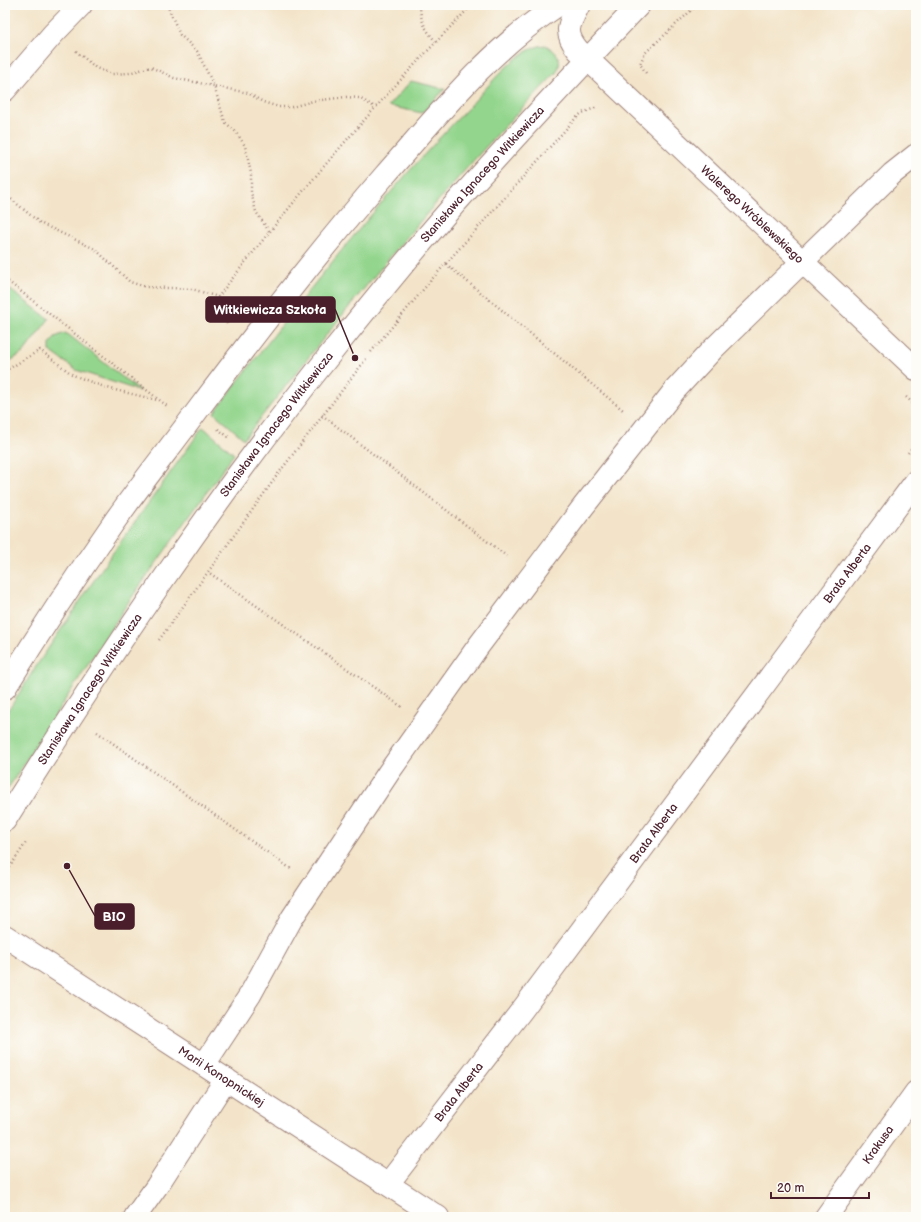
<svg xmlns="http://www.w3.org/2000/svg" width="921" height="1222" viewBox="0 0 921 1222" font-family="'Balsamiq Sans',sans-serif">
	<rect width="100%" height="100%" fill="#fdfcf7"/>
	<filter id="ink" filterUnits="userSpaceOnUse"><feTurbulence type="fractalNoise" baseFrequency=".025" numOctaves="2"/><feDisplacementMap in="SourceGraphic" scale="8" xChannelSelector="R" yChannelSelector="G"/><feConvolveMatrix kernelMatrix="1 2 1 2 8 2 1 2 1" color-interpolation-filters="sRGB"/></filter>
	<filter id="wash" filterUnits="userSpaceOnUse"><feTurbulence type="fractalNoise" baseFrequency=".012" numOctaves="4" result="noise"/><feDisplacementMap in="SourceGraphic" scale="16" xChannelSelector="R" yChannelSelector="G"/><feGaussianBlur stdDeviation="0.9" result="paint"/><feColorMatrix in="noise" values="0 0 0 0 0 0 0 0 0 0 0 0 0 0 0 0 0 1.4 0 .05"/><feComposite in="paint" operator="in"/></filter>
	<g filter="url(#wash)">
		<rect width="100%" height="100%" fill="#f3e4c9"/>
		<path fill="#93d58d" stroke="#6e7a5c" d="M545 45C557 51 564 60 556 73 443 187 343 313 244 439L214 413 232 389C307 292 383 195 469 107 487 88 518 47 545 45Z
			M411 81 445 89 422 113 388 106Z
			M5 286 49 319 23 353 5 364Z
			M65 333 69 335 140 391 76 370 50 351V344L55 337Z
			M203 427 234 454 127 604 5 793V716L33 671 107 561Z"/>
	</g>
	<g filter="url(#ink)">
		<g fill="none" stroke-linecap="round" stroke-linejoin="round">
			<g stroke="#9e827a" stroke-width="24">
				<g id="minor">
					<path id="s1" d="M579 5C569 24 563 32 578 50L916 369"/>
					<path d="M5 90 53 34 81 5"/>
					<path d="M5 688C39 633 75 578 112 525 139 486 169 449 197 411 257 331 319 251 385 175 438 115 490 49 558 5"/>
					<path id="s2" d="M5 820C108 657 215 497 336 347 377 296 418 245 462 196 520 131 579 68 639 5"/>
					<path id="s3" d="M5 936 438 1217"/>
					<path d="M204 1065 250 995 292 918 389 772 477 648 583 507 675 390 712 350 892 174 916 155"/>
					<path id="s4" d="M388 1184 522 1010 916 481"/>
					<path d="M135 1217 157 1186 226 1079"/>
					<path id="s5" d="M826 1217 916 1092"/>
				</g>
			</g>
			<path stroke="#9e827a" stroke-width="2.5" stroke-dasharray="1 3" stroke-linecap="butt" d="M167 5 180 35 197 51 214 86 248 93 263 102 279 107H292L313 101 346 97 359 98 375 107
				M420 5C420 21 426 30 436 42
				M76 51 96 68 112 74 129 73 151 67 174 78 214 86 225 122 237 133 245 146 251 173V192L256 212 269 231
				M646 73 640 64 645 53 697 5
				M5 194 40 223 95 249 130 282 146 287 192 289 218 297
				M446 264 623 410
				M5 279 167 406
				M227 324 218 297C297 195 381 97 472 5
				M371 352 433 278 575 119 582 113 595 108 597 109
				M366 359 278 474 208 572 402 707
				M5 371 40 350 73 375 107 388 157 400
				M906 397 916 406
				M322 415 509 558
				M218 429 230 438
				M908 453 916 442
				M159 640 208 572
				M97 732 291 869
				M5 874 27 841"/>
			<use href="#minor" stroke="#fff" stroke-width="22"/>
		</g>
	</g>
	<g text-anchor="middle" stroke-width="3.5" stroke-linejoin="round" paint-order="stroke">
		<g font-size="12" fill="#4a1f2b" stroke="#fdfcf7">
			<text dy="4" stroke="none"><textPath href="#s2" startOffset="804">Stanisława Ignacego Witkiewicza</textPath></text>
			<text dy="4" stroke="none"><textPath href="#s1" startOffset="289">Walerego Wróblewskiego</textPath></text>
			<text dy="4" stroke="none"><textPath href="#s2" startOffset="480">Stanisława Ignacego Witkiewicza</textPath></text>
			<text dy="4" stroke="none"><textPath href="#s4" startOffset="764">Brata Alberta</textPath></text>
			<text dy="4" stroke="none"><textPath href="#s2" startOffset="156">Stanisława Ignacego Witkiewicza</textPath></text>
			<text dy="4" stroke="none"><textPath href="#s4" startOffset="440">Brata Alberta</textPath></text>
			<text dy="4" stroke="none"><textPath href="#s3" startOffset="258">Marii Konopnickiej</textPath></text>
			<text dy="4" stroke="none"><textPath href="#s4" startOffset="116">Brata Alberta</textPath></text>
			<text dy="4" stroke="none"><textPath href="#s5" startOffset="89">Krakusa</textPath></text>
		</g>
	</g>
	<path fill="none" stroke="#4a1f2b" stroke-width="1.5" d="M355 358L335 309M67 866L95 916"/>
	<g fill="#4a1f2b" stroke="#fdfcf7" stroke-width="1.5">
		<circle cx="355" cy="358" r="4"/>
		<circle cx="67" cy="866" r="4"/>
	</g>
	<g fill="#4a1f2b" stroke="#4a1f2b" stroke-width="1.5">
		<rect x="206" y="297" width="129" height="25" rx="4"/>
		<rect x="95" y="904" width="39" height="25" rx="4"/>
	</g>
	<g font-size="13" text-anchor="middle" font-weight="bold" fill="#fff">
		<text x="270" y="314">Witkiewicza Szkoła</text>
		<text x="114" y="921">BIO</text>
	</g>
	<rect width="921" height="1222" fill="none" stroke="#fdfcf7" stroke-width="20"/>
	<path d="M771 1192v6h98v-6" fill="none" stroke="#4a1f2b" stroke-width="2"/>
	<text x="777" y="1192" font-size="12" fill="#4a1f2b" stroke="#fdfcf7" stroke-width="3" paint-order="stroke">20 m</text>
</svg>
